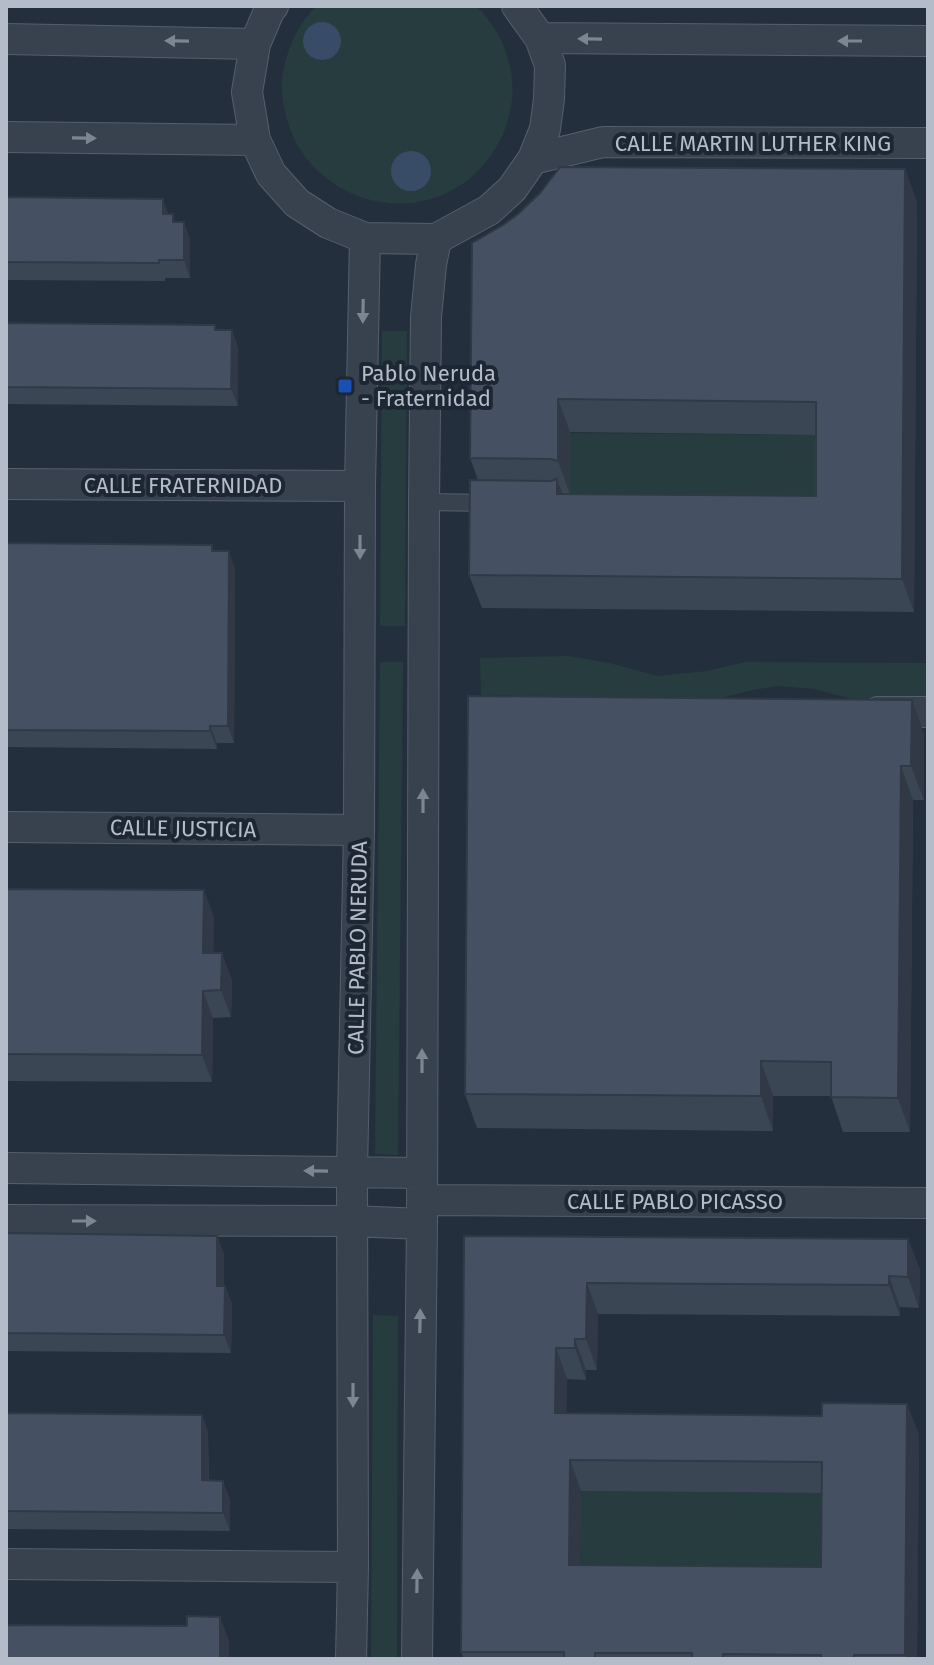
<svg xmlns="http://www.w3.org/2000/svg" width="934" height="1665" viewBox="0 0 934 1665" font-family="'Fira Sans',sans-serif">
	<rect width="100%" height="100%" fill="#242f3e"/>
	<path fill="#263c3f" d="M317 6H476C503 30 519 75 510 111 508 119 506 127 503 134 495 153 478 174 461 185 397 227 310 194 288 123 282 103 279 83 285 63 291 41 300 21 317 6Z
		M382 331H407L405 626H380Z
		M570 433 829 435 828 529 569 527Z
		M568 656 609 663 658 676 707 671 745 662 926 663 927 708H886L814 689 779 686 753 690 679 708 604 706 560 696 481 695 480 658Z
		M380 662H403L398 1155 375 1154Z
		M373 1315 398 1316 397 1659H371Z
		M581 1491 833 1493 831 1597 580 1595Z"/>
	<path fill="#394c67" d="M303 41a19 19 0 1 1 38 0a19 19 0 1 1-38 0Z
		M391 171a20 20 0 1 1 40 0a20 20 0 1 1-40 0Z"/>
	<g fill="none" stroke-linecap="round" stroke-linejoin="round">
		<g stroke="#565f6c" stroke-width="18">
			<path id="lane" d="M424 502 490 503"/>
		</g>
		<g stroke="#565f6c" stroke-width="32">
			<path id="street" d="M273 6 269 11 255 44 247 92 255 140 271 174 297 203 328 223 365 238 436 239 489 210 512 189 533 159 545 129 549 99 550 65 540 38 517 6
				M540 38 928 41
				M6 39 255 44
				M6 137 255 140
				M533 159 603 142 928 143
				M6 484 360 486
				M878 712H928
				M6 827 359 830
				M6 1168 422 1173
				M422 1200 928 1203
				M6 1220 351 1221 422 1224
				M6 1564 353 1567
				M351 1659 353 1567 352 1171 359 830 360 486 365 238
				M417 1659 422 1224 424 502 426 317 431 265 436 239"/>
		</g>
		<use href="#lane" stroke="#38414e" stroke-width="16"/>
		<use href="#street" stroke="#38414e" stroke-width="30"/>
	</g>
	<path fill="#3b4654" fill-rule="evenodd" d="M905 169 917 202 914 612 482 608 469 575 478 480 470 458ZM570 432 816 435V496L570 494Z
		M6 197 169 214 175 222H184L190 240V278H165V281L6 280Z
		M6 323 232 330 238 348V406L6 404Z
		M6 543 214 551 235 569 234 743H217V749L6 747Z
		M924 734V800H913L910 1132H843L831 1096H773V1131L477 1128 465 1094Z
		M6 889 214 917 213 953 232 980 231 1017 213 1018 212 1082 6 1081Z
		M6 1233 217 1236 224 1254V1286H225L232 1304 231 1353 6 1351Z
		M464 1236 908 1239 920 1270 919 1308 900 1307V1316L598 1314 597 1370H586V1380L567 1379 566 1414 822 1416 907 1404 919 1435 917 1659H464L461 1652ZM581 1491 822 1493 821 1567 580 1565Z
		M6 1413 202 1415 208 1433 209 1481 230 1499V1531L6 1529Z"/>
	<path fill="#303945" d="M905 169 917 202 914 612 902 579Z
		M163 199 169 216 163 214Z
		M184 222 190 240V278L184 260Z
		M232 330 238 348V406L231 389Z
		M558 399 570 432V494L558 461Z
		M557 479 569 512 557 494Z
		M229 551 235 569 234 743 228 726Z
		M912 700 924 734V800L911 766Z
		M210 726 217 743V749L210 731Z
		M901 766 913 800 910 1132 898 1098Z
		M204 890 214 917 213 980 203 953Z
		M222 953 232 980 231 1017 221 990Z
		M203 991 213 1018 212 1082 202 1055Z
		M761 1061 773 1096V1131L761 1096Z
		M217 1236 224 1254V1304L217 1286Z
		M908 1239 920 1270 919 1308 908 1277Z
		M889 1276 900 1307V1316L889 1285Z
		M587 1283 598 1314 597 1370 586 1339Z
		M225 1286 232 1304 231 1353 224 1335Z
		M575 1339 586 1370V1380L575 1348Z
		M556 1348 567 1379 566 1444 555 1413Z
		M907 1404 919 1435 917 1659H907L905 1655Z
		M202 1415 208 1433 209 1499 202 1480Z
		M570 1460 581 1491 580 1596 569 1565Z
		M223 1481 230 1499V1531L223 1513Z
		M220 1617 229 1640V1659H220Z"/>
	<path fill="#455162" stroke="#303945" stroke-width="2" fill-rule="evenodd" d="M560 167 905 169 902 579 469 575 470 480 551 481 557 479V494L816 496V402L558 399V461L551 459 470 458 472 243 503 225 518 214 540 193Z
		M6 197 163 199V214H173V222H184V260H159V263L6 262Z
		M6 323 215 325V330H232L231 389 6 387Z
		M6 543 212 545V551H229L228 726H210V731L6 730Z
		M468 696 912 700 911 766H901L898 1098 831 1097V1062L761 1061V1096L465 1094Z
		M6 889 204 890 203 953H222L221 990 203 991 202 1055 6 1054Z
		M6 1233 217 1236V1286H225L224 1335 6 1333Z
		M464 1236 908 1239V1277L889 1276V1285L587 1283 586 1339H575V1348H556L555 1413 822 1416V1403L907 1404 905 1655H854V1659H821V1655L723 1654V1659H692V1653H595V1659H564V1652H461ZM570 1460 822 1462 821 1567 569 1565Z
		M6 1413 202 1415V1480L223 1481V1513L6 1511Z
		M187 1616 220 1617V1659H6V1625L187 1626Z"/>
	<defs><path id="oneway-solid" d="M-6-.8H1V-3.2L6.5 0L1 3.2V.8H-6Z" transform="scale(2)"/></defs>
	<g fill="#7c8592">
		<use href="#oneway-solid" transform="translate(590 39) rotate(-179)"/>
		<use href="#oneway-solid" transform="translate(177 41) rotate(-179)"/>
		<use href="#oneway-solid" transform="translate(850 41) rotate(-180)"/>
		<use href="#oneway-solid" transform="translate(84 138) rotate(1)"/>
		<use href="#oneway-solid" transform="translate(363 311) rotate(91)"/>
		<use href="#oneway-solid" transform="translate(360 547) rotate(90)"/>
		<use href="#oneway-solid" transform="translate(423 801) rotate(-90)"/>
		<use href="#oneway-solid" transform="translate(422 1061) rotate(-90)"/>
		<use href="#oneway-solid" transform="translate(316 1171) rotate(-179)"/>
		<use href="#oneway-solid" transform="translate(84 1221)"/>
		<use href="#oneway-solid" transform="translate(420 1321) rotate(-89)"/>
		<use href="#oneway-solid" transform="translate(353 1395) rotate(90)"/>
		<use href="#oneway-solid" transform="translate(417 1581) rotate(-89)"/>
	</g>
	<rect fill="#1a4fb4" stroke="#1d2633" stroke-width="3" x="337" y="378" width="16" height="16" rx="4"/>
	<g text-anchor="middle" stroke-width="8" stroke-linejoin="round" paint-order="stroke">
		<g font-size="22" fill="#b4bcc9" stroke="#1d2633">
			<text x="753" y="151">CALLE MARTIN LUTHER KING</text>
			<text x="183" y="493">CALLE FRATERNIDAD</text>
			<text transform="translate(183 828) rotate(1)" y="8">CALLE JUSTICIA</text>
			<text transform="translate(357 948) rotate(-89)" y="8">CALLE PABLO NERUDA</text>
			<text x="675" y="1209">CALLE PABLO PICASSO</text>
		</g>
		<g font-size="22" fill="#b4bcc9" stroke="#1d2633" text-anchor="start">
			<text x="361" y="381">Pablo Neruda<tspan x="361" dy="25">- Fraternidad</tspan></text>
		</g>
	</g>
	<rect width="934" height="1665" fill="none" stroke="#b4bcc9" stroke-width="16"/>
</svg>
